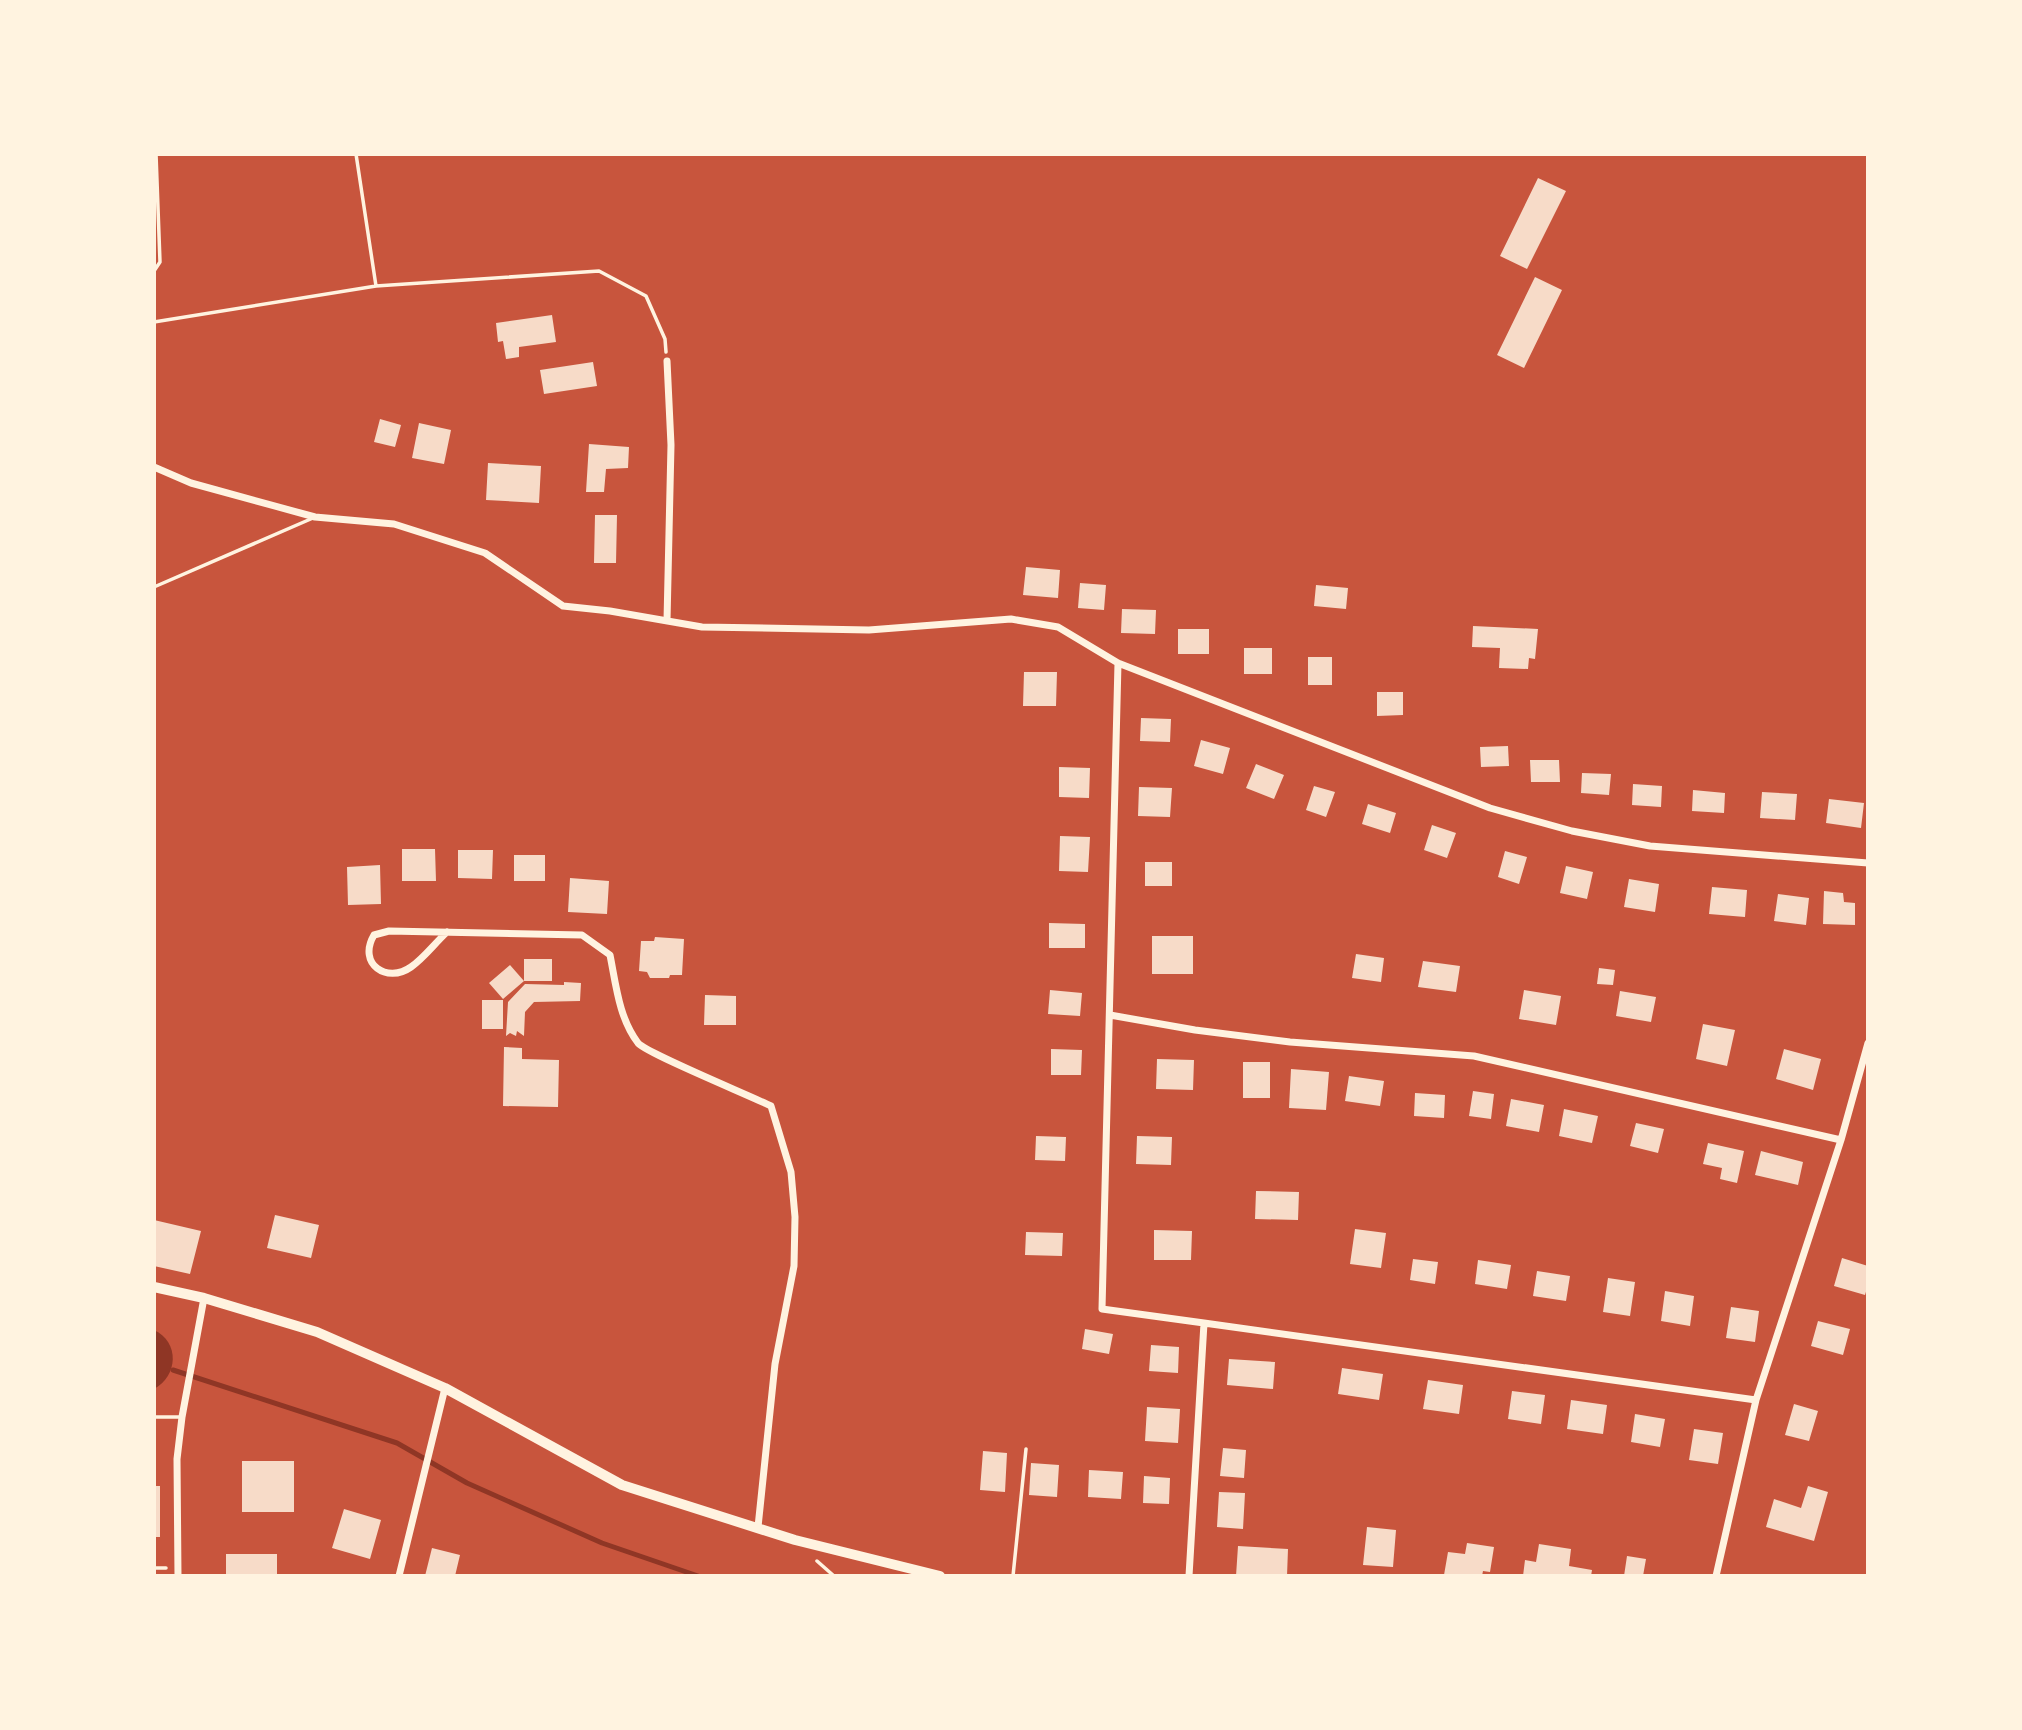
<svg xmlns="http://www.w3.org/2000/svg" width="2022" height="1730" viewBox="0 0 2022 1730" font-family="'Source Serif 4',serif">
	<rect width="100%" height="100%" fill="#c8553d"/>
	<path fill="#8f3625" d="M154 1330C180 1342 178 1376 154 1389Z"/>
	<g fill="none" stroke-linecap="round" stroke-linejoin="round">
		<path stroke="#8f3625" stroke-width="5" d="M173 1370 397 1443 467 1483 602 1543 698 1576"/>
	</g>
	<path fill="#f7dbc8" d="M1538 178 1566 191 1527 269 1500 256Z
		M1535 277 1562 290 1524 368 1497 355Z
		M552 315 556 342 519 347V357L506 359 503 341 498 342 496 323Z
		M593 362 597 386 544 394 540 370Z
		M380 419 401 425 395 447 374 442Z
		M419 423 451 430 444 464 412 458Z
		M589 444 629 447 628 468 606 469 604 492H586Z
		M488 463 541 466 539 503 486 500Z
		M595 515H617L616 563H594Z
		M1026 567 1060 570 1058 598 1023 595Z
		M1080 583 1106 585 1104 610 1078 608Z
		M1316 585 1348 588 1346 609 1314 606Z
		M1122 609 1156 610 1155 634 1121 633Z
		M1473 626 1538 629 1535 659 1529 658 1528 669 1499 668 1500 648 1472 647Z
		M1178 629H1209V654H1178Z
		M1244 648H1272V674H1244Z
		M1308 657H1332V685H1308Z
		M1024 672H1057L1056 706H1023Z
		M1377 692H1403V715L1377 716Z
		M1141 718 1171 719 1170 742 1140 741Z
		M1201 740 1230 748 1223 774 1194 766Z
		M1508 746 1509 766 1481 767 1480 747Z
		M1530 760H1559L1560 782H1531Z
		M1256 764 1284 775 1274 799 1246 788Z
		M1059 767 1090 768 1089 798 1059 797Z
		M1582 773 1611 774 1609 795 1581 793Z
		M1633 784 1662 786 1661 807 1632 805Z
		M1314 786 1335 792 1326 817 1306 810Z
		M1139 787 1172 788 1170 817 1138 816Z
		M1693 790 1725 793 1724 813 1692 811Z
		M1762 792 1797 794 1795 820 1760 818Z
		M1829 799 1864 803 1861 828 1826 823Z
		M1368 804 1396 813 1390 833 1362 824Z
		M1432 825 1456 833 1447 858 1424 850Z
		M1060 836 1090 837 1088 872 1059 871Z
		M402 849H435L436 881H402Z
		M458 850H493L492 879 458 878Z
		M1505 851 1527 857 1519 884 1498 877Z
		M514 855H545V881H514Z
		M1145 862H1172V886H1145Z
		M380 865 381 904 348 905 347 867Z
		M1566 866 1593 872 1587 899 1560 893Z
		M570 878 609 881 607 914 568 912Z
		M1629 879 1659 884 1655 912 1624 907Z
		M1712 887 1747 890 1745 917 1709 914Z
		M1824 891 1843 893 1844 902 1855 903V925L1823 924Z
		M1778 894 1809 898 1806 925 1774 921Z
		M1049 923 1085 924V948H1049Z
		M1152 936H1193V974H1152Z
		M655 937 684 939 682 975H670L669 978H650L647 972 639 971 641 941H654Z
		M1356 954 1384 958 1381 982 1352 978Z
		M524 959H552V981H524Z
		M1423 961 1460 966 1456 992 1418 987Z
		M510 965 524 981 503 999 489 983Z
		M1599 968 1615 970 1613 985 1597 984Z
		M564 982 581 983 580 1001 534 1002 525 1012 524 1036 517 1031 516 1036 510 1033 506 1036 508 1002 525 984 564 985Z
		M1050 990 1082 993 1080 1016 1048 1014Z
		M1524 990 1561 996 1556 1025 1519 1019Z
		M1620 991 1656 997 1651 1022 1616 1016Z
		M705 995 736 996V1025H704Z
		M482 1000H503V1029H482Z
		M1703 1024 1735 1030 1727 1066 1696 1059Z
		M504 1047 522 1048V1059L559 1060 558 1107 503 1106Z
		M1051 1049 1082 1050 1081 1075H1051Z
		M1784 1049 1821 1059 1813 1090 1776 1079Z
		M1157 1059 1194 1060 1193 1090 1156 1089Z
		M1243 1062H1270V1098H1243Z
		M1291 1069 1329 1072 1326 1110 1289 1108Z
		M1349 1076 1384 1081 1380 1106 1345 1101Z
		M1473 1091 1494 1094 1491 1119 1469 1116Z
		M1415 1093 1445 1095 1444 1118 1414 1116Z
		M1511 1099 1544 1105 1539 1132 1506 1126Z
		M1564 1109 1598 1116 1592 1143 1559 1136Z
		M1636 1123 1664 1129 1658 1153 1630 1146Z
		M1036 1136 1066 1137 1065 1161 1035 1160Z
		M1137 1136 1172 1137 1171 1165 1136 1164Z
		M1708 1143 1744 1151 1737 1183 1720 1179 1722 1168 1703 1164Z
		M1761 1151 1803 1162 1798 1185 1755 1175Z
		M1256 1191 1299 1192 1298 1220 1255 1219Z
		M275 1215 319 1225 311 1258 267 1248Z
		M154 1220 201 1231 190 1274 154 1266Z
		M1355 1229 1386 1233 1381 1268 1350 1264Z
		M1154 1230 1192 1231 1191 1260H1154Z
		M1026 1232 1063 1233 1062 1256 1025 1255Z
		M1842 1258 1868 1266V1285L1865 1295 1834 1286Z
		M1413 1259 1438 1262 1435 1284 1410 1280Z
		M1478 1260 1511 1265 1507 1289 1475 1284Z
		M1537 1271 1570 1276 1566 1301 1533 1296Z
		M1608 1278 1635 1282 1630 1316 1603 1312Z
		M1665 1291 1694 1296 1690 1326 1661 1321Z
		M1731 1307 1759 1311 1755 1342 1726 1338Z
		M1818 1321 1850 1329 1843 1355 1811 1346Z
		M1085 1329 1113 1334 1109 1354 1082 1349Z
		M1151 1345 1179 1347 1178 1373 1149 1371Z
		M1229 1359 1275 1362 1273 1389 1227 1385Z
		M1342 1368 1383 1374 1379 1400 1338 1394Z
		M1428 1380 1463 1385 1459 1414 1423 1409Z
		M1512 1391 1545 1395 1541 1424 1508 1419Z
		M1571 1400 1607 1405 1603 1434 1567 1429Z
		M1794 1404 1818 1411 1809 1441 1785 1435Z
		M1147 1407 1180 1409 1178 1443 1145 1441Z
		M1635 1414 1665 1419 1660 1447 1631 1442Z
		M1694 1429 1723 1433 1718 1464 1689 1460Z
		M1223 1448 1246 1450 1244 1478 1220 1476Z
		M983 1451 1007 1453 1005 1492 980 1490Z
		M242 1461H294V1512H242Z
		M1031 1463 1059 1465 1057 1497 1029 1495Z
		M1089 1470 1123 1472 1121 1499 1088 1497Z
		M1144 1476 1170 1478 1169 1504 1143 1503Z
		M154 1486H160V1537H154Z
		M1808 1486 1828 1492 1814 1541 1766 1527 1774 1499 1801 1508Z
		M1219 1492 1245 1493 1243 1529 1217 1527Z
		M344 1509 381 1520 370 1559 332 1548Z
		M1367 1527 1396 1530 1393 1567 1363 1565Z
		M1467 1543 1494 1547 1490 1572 1483 1571 1482 1576 1444 1575 1448 1552 1465 1554Z
		M1539 1544 1571 1549 1569 1566 1592 1570 1591 1576H1523L1525 1560 1536 1562Z
		M1238 1546 1288 1549 1287 1576H1236Z
		M432 1548 460 1555 455 1576H425Z
		M226 1554H277V1576H226Z
		M1627 1556 1646 1559 1643 1576H1624Z"/>
	<g fill="none" stroke-linecap="round" stroke-linejoin="round">
		<path stroke="#fff3e0" stroke-width="3.5" d="M356 154 376 286
			M154 271 160 262 156 154
			M154 322 376 286 599 271 646 296 665 339 666 352
			M817 1561 834 1576
			M154 1568H166"/>
		<path stroke="#fff3e0" stroke-width="3.5" d="M154 587 313 518
			M154 1417H182
			M1013 1576 1026 1449"/>
		<path stroke="#fff3e0" stroke-width="7" d="M154 467 191 483 315 517 394 524 485 553 563 606 610 611 702 627 869 630 1011 619 1058 627 1118 663 1490 808 1572 831 1650 846 1868 863
			M667 621 671 445 667 361
			M1118 663 1102 1309 1204 1323 1189 1576
			M447 932C435 943 424 958 411 967 387 984 357 964 374 935L389 931 582 935 610 955C616 985 619 1018 638 1043 646 1053 751 1096 771 1106L791 1172 795 1217 794 1266 775 1364 758 1527
			M1110 1015 1195 1030 1290 1042 1474 1056 1841 1140
			M1204 1323 1756 1400
			M178 1576 177 1459 182 1417 204 1298
			M399 1576 445 1388
			M1716 1576 1756 1400 1841 1140 1868 1043"/>
		<path stroke="#fff3e0" stroke-width="10" d="M154 1287 204 1298 317 1332 445 1388 622 1485 795 1540 940 1576"/>
	</g>
	<rect width="2022" height="1730" fill="none" stroke="#fff3e0" stroke-width="312"/>
</svg>
